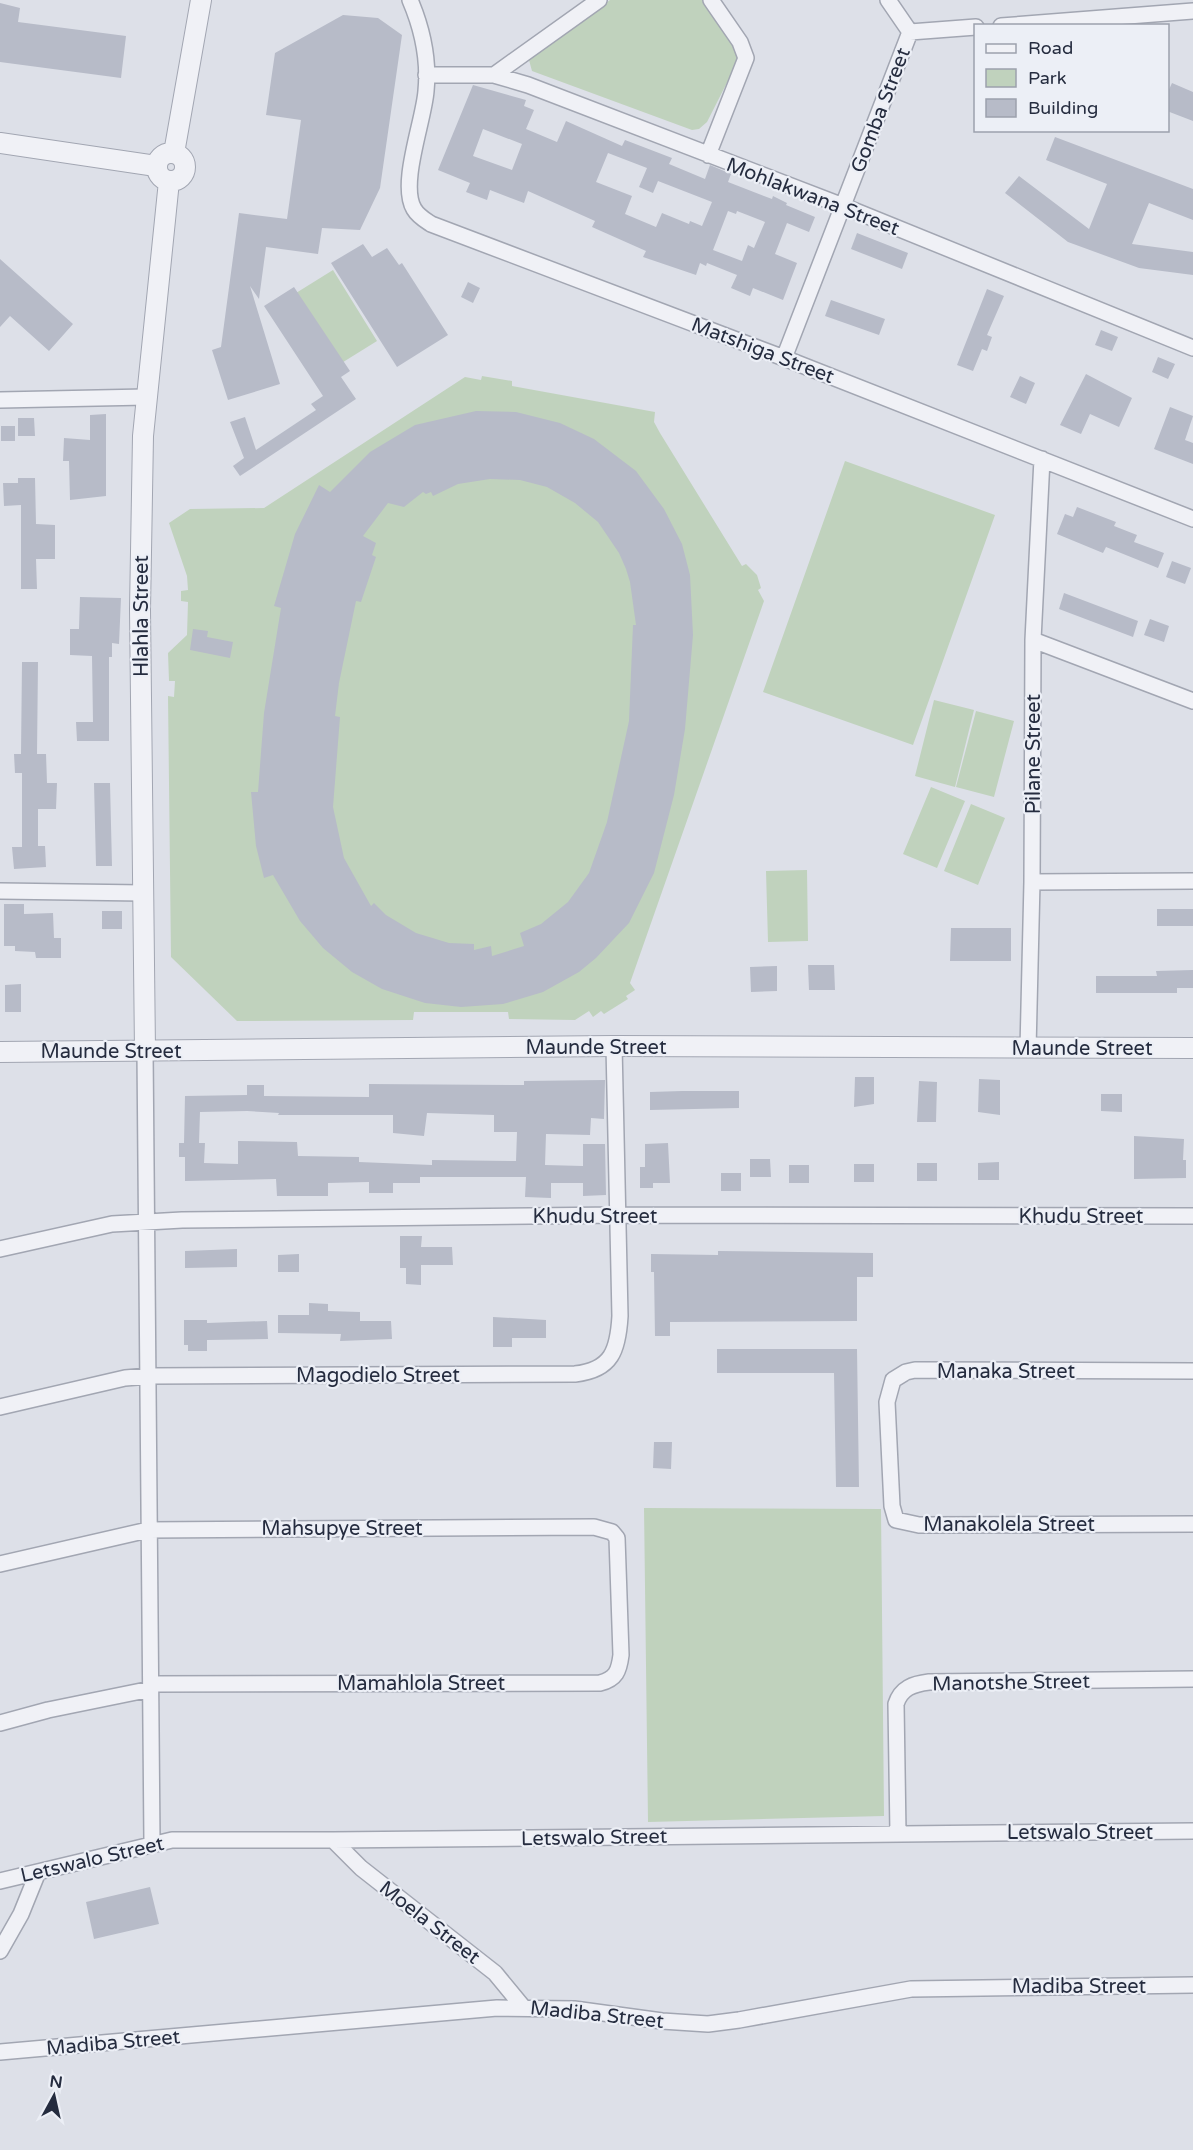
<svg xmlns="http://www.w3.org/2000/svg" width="1193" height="2150" viewBox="0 0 1193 2150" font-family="'Varela Round',sans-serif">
	<rect width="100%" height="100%" fill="#dde0e8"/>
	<path fill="#c0d2bd" d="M610 0H703L740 57 707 122 699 129 692 130 532 71 529 60Z
		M333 270 377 341 340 364 296 293Z
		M482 376 512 381V386L655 412 654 422 660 433 742 566 746 564 757 575 761 588 758 590 764 601 630 983 635 990 626 996 628 999 604 1014 601 1011 593 1017 589 1011 575 1020 509 1019 508 1012H414L413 1020 237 1021 171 957 168 696 174 697 175 681H169L168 653 187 635 188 602 181 601V591L188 590 187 576 169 523 190 509 264 508 465 377 481 380Z
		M845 461 995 515 913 745 763 692Z
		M934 700 974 710 955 787 915 776Z
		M976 711 1014 721 994 797 956 787Z
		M931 787 965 801 937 868 903 854Z
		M971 804 1005 818 978 885 944 871Z
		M807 870 808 941 768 942 766 871Z
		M644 1508 881 1509 884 1816 648 1822Z"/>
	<path fill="#b7bbc8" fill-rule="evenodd" d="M0 3 20 8 18 22 126 36 121 78 0 62Z
		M343 15 378 18 402 35 380 188 360 230 322 228 318 254 266 247 259 299 250 286 280 384 228 400 212 350 221 347 239 213 287 219 301 120 266 115 275 53Z
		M1172 83 1193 92V121L1167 111V94Z
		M473 85 526 100 524 106 534 110 526 129 557 142 566 121 622 146 625 140 672 158 669 164 705 179 710 165 731 174 728 182 772 199 773 196 787 203 786 205 815 217 809 232 787 223 775 254 797 263 783 300 753 288 750 296 731 288 737 275 707 263 706 266 700 263 696 275 643 257 646 251 592 227 595 221 528 191 524 203 490 190 487 200 466 192 470 183 438 170ZM483 129 522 144 512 170 473 156ZM608 153 647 168 639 187 653 193 658 181 712 202 702 226 690 221 689 224 662 213 656 227 625 214 632 196 596 182ZM728 211 736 214 737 211 765 222 754 248 748 245 742 261 713 250Z
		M1055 137 1193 189V220L1149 203 1132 244 1193 252V275L1139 268 1068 242 1005 193 1019 176 1089 229 1107 184 1046 160Z
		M857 233 908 253 902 269 851 249Z
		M363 244 372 257 387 248 399 265 402 263 448 335 397 367 331 263Z
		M0 259 73 324 49 351 10 316 0 327Z
		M468 282 480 288 473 303 461 297Z
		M294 287 350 371 341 377 356 399 240 476 233 466 244 458 230 422 245 417 256 450 316 410 311 404 323 396 264 306Z
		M987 289 1004 296 987 335 992 337 987 351 982 349 973 371 957 365Z
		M831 300 885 319 879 335 825 316Z
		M1101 330 1118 337 1112 351 1095 345Z
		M1158 357 1175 364 1168 379 1152 372Z
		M1086 374 1132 398 1119 427 1090 414 1081 434 1060 425Z
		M1020 376 1035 383 1026 404 1010 397Z
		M1170 407 1193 416 1185 440 1193 443V464L1154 449Z
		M476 411 516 412 560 423 594 439 636 471 664 509 682 544 690 575 693 635 685 729 674 795 654 873 629 923 596 958 579 972 543 992 503 1004 461 1007 425 1003 382 989 352 972 323 948 300 921 273 875 264 878 256 846 251 792H258L264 713 281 608 274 606 295 534 319 485 330 492 370 452 415 425ZM490 479 520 480 547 487 575 503 598 522 619 553 626 569 630 582 636 625H633L629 721 607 822 589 873 568 902 541 924 520 933 524 946 492 956 491 946 474 950V944L449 943 416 933 386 915 374 903 371 906 344 858 333 807 340 717 335 716 339 683 356 601 361 602 376 557 372 555 376 543 363 536 388 503 404 507 423 492 426 494 431 492 433 496 458 484Z
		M106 414V496L70 500 69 461H63L64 438 90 440V415Z
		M18 418H34L35 436H18Z
		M1 426H15V441H1Z
		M18 478H35L36 524 55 525V559H36L37 589H21V505L4 506 3 483H18Z
		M1077 507 1116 522 1114 526 1137 535 1134 542 1164 553 1158 568 1106 547 1103 553 1057 534 1065 514 1073 517Z
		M1172 561 1191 568 1185 584 1166 577Z
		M1064 593 1138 621 1133 637 1059 609Z
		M80 597 121 598 119 644 112 643V657H109V741H77L76 722H93L92 656 70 655V629H79Z
		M1150 619 1169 626 1164 642 1144 635Z
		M193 629 208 631 207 637 233 642 230 658 190 650Z
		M22 662H38L37 754H46L47 783H57L56 809H38V846H45L46 867 14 869 12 847H22V773H15L14 754H21Z
		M94 783H110L112 866H96Z
		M4 904H24V914L53 913 54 938H61V958H36L35 952 15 951V946H4Z
		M1157 909H1193V926H1157Z
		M102 911H122V929H102Z
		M951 928H1011V961H950Z
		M808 965H834L835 990H809Z
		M777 966V991L751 992 750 967Z
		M1193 970V988H1177V993H1096V976H1157L1156 971Z
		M21 984V1012H5V985Z
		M855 1077H874V1104L854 1107Z
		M979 1079 1000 1080V1115L978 1112Z
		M605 1080 604 1119 591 1118 590 1135 546 1134 545 1165 583 1166V1144H605L606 1195 583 1196V1183H551V1198L525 1197 526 1177H420V1183H393V1193H369V1182L328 1183V1196H277L276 1179 185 1181V1157H179V1143H184L185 1096 247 1095V1085H264V1096L369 1097V1084L524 1085V1081ZM247 1111 279 1113 278 1115H393V1133L424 1136 427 1113 494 1115V1132H517L516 1161 432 1160V1165L359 1162V1157L298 1156 297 1142 238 1141V1164L204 1163 205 1143H199L200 1112Z
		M919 1081 937 1082 936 1122H917Z
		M682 1091H739V1108L650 1110V1092Z
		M1101 1094H1122V1112L1101 1111Z
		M1134 1136 1184 1139 1183 1160H1186V1178L1134 1179Z
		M668 1143 670 1183H653V1188H640V1167H645V1144Z
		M750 1159H770L771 1177H750Z
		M999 1162V1180H978V1163Z
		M917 1163H937V1181H917Z
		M854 1164H874V1182H854Z
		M789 1165H809V1183H789Z
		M721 1173H741V1191H721Z
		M400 1236H422L421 1247H452L453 1265H421V1285L406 1284V1268H400Z
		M237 1249V1267L185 1268V1251Z
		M718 1251 873 1253V1277H857V1321L670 1322V1336H655L654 1272H651V1254L718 1255Z
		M299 1254V1272H278V1255Z
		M309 1303 328 1304V1311L360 1312V1321H391L392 1339 340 1341 341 1334 278 1333V1315H309Z
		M493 1317 546 1320V1338H512V1347H493Z
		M184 1320H207V1323L267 1321 268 1339 207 1340V1351H188V1345H184Z
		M717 1349H857L859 1487H836L834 1373H717Z
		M654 1442H672L671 1469 653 1468Z
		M150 1887 159 1924 94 1939 86 1902Z"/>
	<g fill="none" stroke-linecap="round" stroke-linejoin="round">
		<g stroke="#a2a6b2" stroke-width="18">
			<path id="minor" d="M410 0C422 28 429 60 426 91 424 120 399 184 414 209 418 216 425 220 431 224L784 358 1193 519
				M1001 26 1193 11
				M910 32 976 27
				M426 75H494L528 85 843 206 1193 348
				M494 75 599 0
				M708 155 746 58 740 42 711 0
				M784 358 910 32 888 0
				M0 400 146 397
				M1033 640 1193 701
				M1032 882 1193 881
				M0 891 143 893
				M1028 1049 1032 882 1033 640 1042 459
				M145 1051 152 1842
				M0 1249 112 1224 182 1220 618 1215 1193 1216
				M1193 1371 915 1370 906 1372 893 1380 887 1402 892 1506 896 1520 919 1525 1193 1524
				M0 1407 125 1378 149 1376 575 1374C612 1370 618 1350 620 1316L614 1046
				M0 1564 148 1530 594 1527 612 1532 617 1538 621 1655C619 1671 616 1679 600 1683L151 1684
				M0 1723 48 1710 151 1689
				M898 1833 896 1704C901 1688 913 1684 929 1682L1193 1679
				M333 1840 361 1868 495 1973 523 2007
				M0 1881 172 1840H333L1193 1831
				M0 1951 21 1914 38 1872
				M0 2052 497 2008 574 2009 662 2021 708 2024 739 2020 911 1989 1193 1985"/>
		</g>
		<g stroke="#a2a6b2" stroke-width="22">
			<path id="tertiary" d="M0 143 156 166
				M157 167a14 14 0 1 1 28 0a14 14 0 1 1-28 0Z
				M174 153 201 0
				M145 1051 140 610 143 436 169 181
				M0 1052 614 1046 1193 1048"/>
		</g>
		<use href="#minor" stroke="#f0f1f6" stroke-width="15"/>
		<use href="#tertiary" stroke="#f0f1f6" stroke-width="20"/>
	</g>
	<g text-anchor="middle" stroke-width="4.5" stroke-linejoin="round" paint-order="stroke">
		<g font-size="20" fill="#252c3f" stroke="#eceff6">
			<text transform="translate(880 110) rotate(-69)" y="7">Gomba Street</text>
			<text transform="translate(813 196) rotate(21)" y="7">Mohlakwana Street</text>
			<text transform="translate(763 350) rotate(21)" y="7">Matshiga Street</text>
			<text transform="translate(141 616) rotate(-90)" y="7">Hlahla Street</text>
			<text transform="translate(1033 754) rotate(-90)" y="7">Pilane Street</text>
			<text x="596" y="1054">Maunde Street</text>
			<text x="1082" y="1055">Maunde Street</text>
			<text x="111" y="1058">Maunde Street</text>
			<text x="595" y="1223">Khudu Street</text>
			<text x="1081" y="1223">Khudu Street</text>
			<text x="1006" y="1378">Manaka Street</text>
			<text x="378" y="1382">Magodielo Street</text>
			<text x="1009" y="1531">Manakolela Street</text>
			<text x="342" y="1535">Mahsupye Street</text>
			<text transform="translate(1011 1682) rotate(-1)" y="7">Manotshe Street</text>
			<text x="421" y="1690">Mamahlola Street</text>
			<text x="1080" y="1839">Letswalo Street</text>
			<text transform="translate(594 1837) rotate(-1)" y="7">Letswalo Street</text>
			<text transform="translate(92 1859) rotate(-13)" y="7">Letswalo Street</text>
			<text transform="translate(430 1922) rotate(38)" y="7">Moela Street</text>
			<text x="1079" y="1993">Madiba Street</text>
			<text transform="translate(597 2014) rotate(6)" y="7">Madiba Street</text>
			<text transform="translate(113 2042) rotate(-5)" y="7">Madiba Street</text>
		</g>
	</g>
	<rect x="974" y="24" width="195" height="108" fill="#eceff6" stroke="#9ca1ad" stroke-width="1.5"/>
	<rect x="986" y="44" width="30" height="9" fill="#f0f1f6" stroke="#9ca1ad" stroke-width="1.5"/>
	<text x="1028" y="54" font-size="18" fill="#252c3f">Road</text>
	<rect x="986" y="69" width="30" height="18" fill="#c0d2bd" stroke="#9ca1ad" stroke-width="1.5"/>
	<text x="1028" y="84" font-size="18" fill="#252c3f">Park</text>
	<rect x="986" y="99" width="30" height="18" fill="#b7bbc8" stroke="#9ca1ad" stroke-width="1.5"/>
	<text x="1028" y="114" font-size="18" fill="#252c3f">Building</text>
	<g transform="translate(54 2096) rotate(8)" stroke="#eceff6" stroke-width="4.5" paint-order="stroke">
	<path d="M0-4.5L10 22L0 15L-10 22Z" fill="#252c3f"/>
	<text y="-9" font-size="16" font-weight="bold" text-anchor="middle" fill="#252c3f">N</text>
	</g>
</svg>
